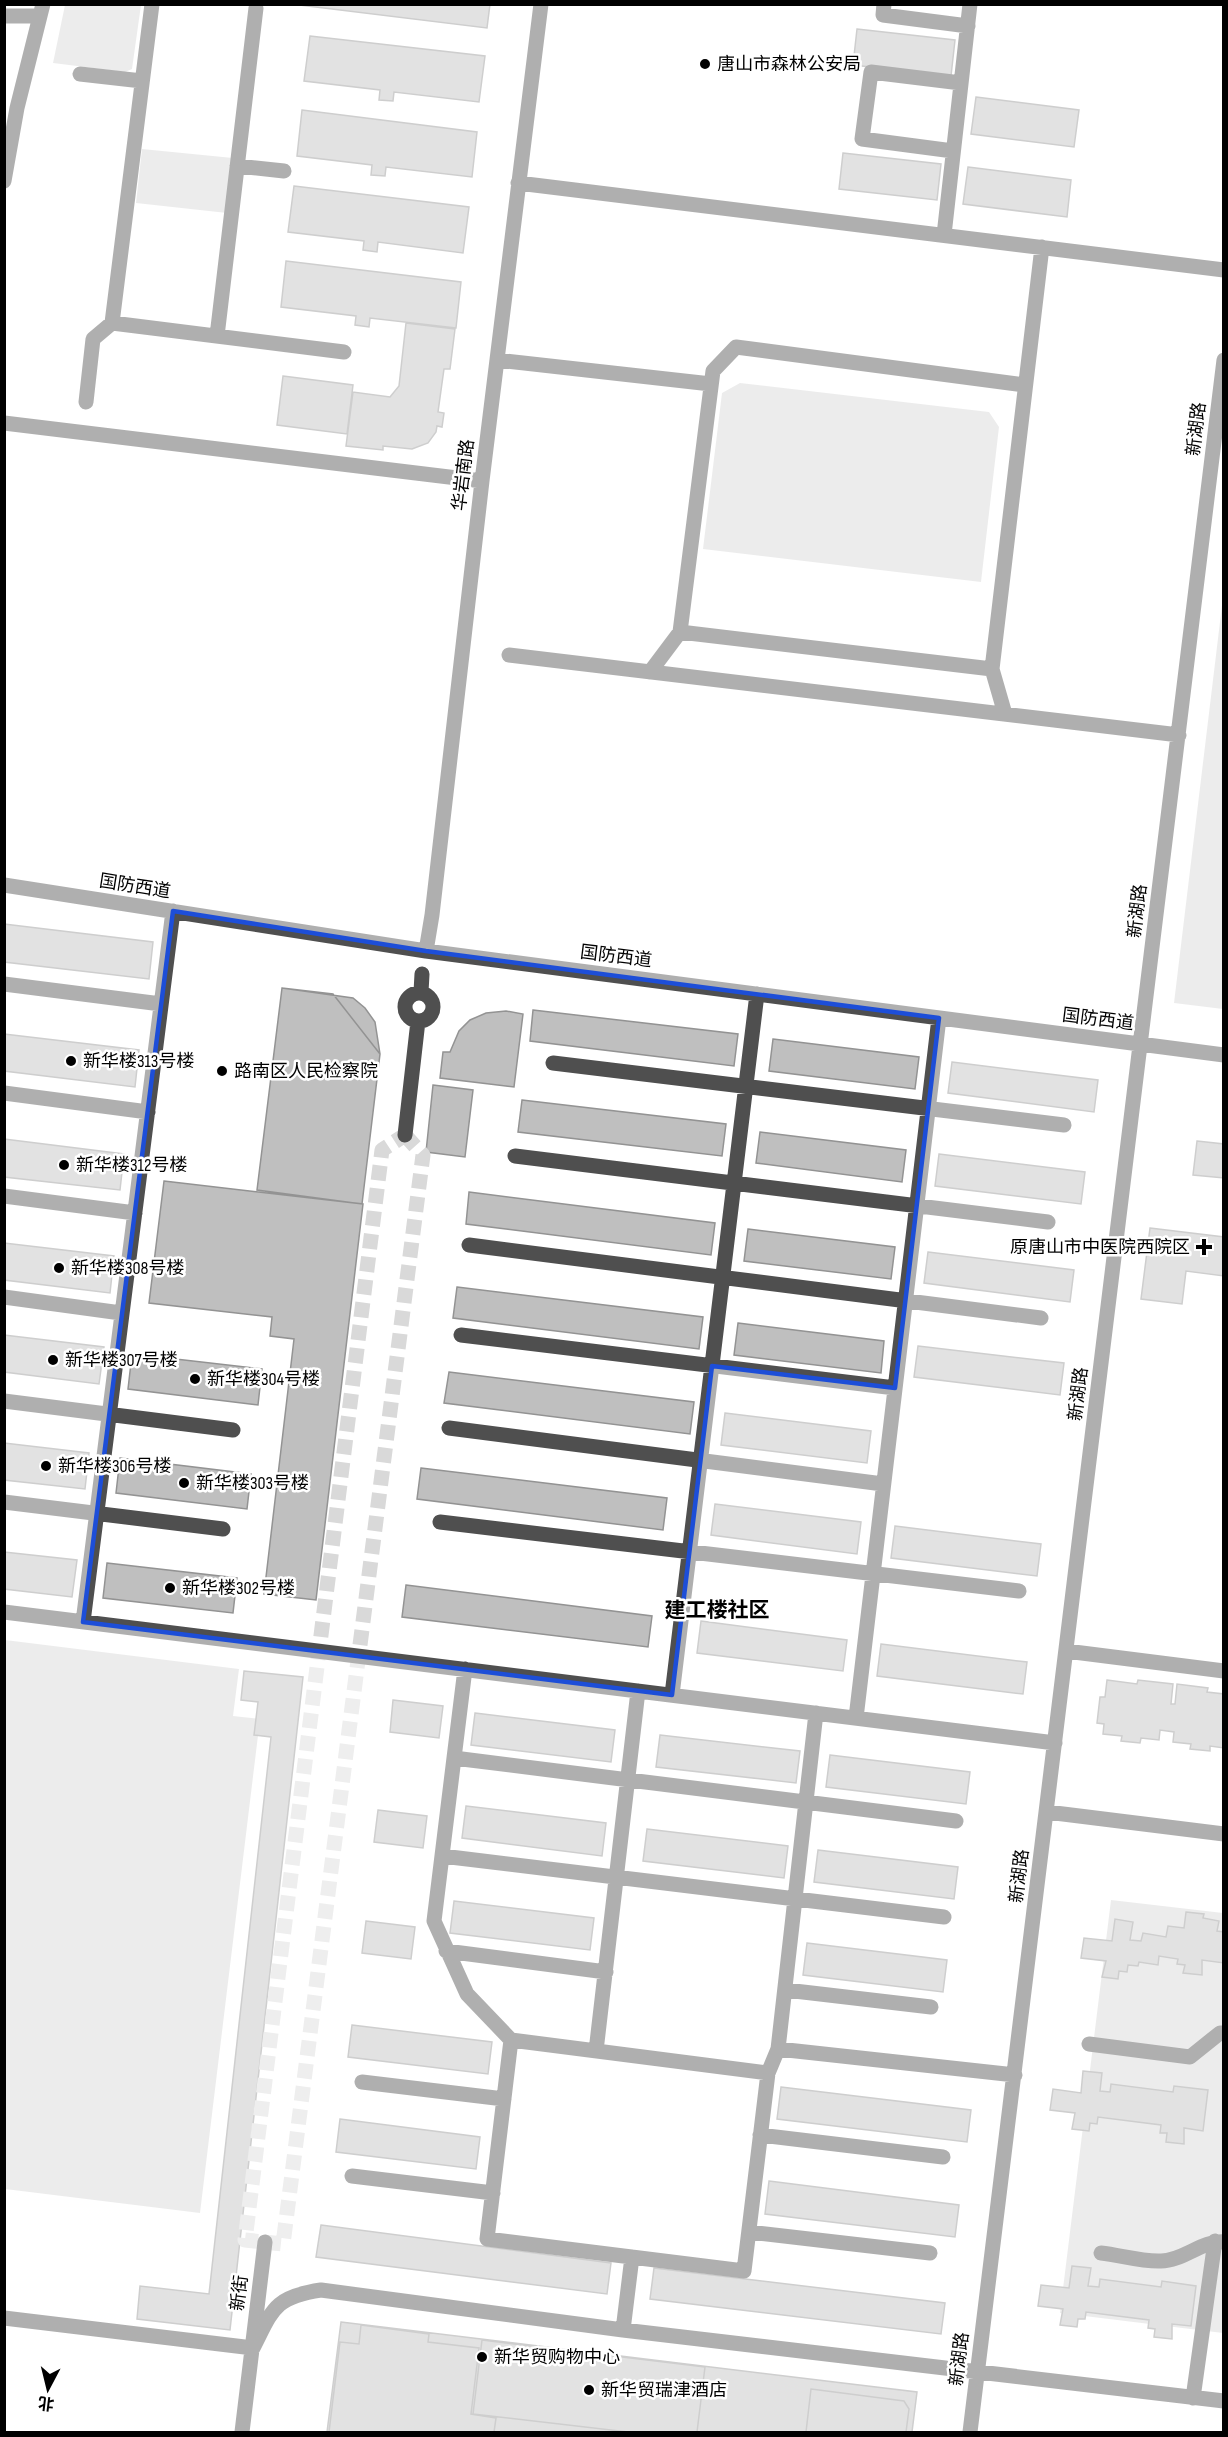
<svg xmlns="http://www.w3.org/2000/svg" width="1228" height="2437" viewBox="0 0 1228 2437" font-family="'Sofia Sans Condensed','Noto Sans SC',sans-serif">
	<rect width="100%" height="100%" fill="#fff"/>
	<path fill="#d6d6d6" d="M65 5H141L132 69 125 72 53 63Z
		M142 149 233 158 227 213 136 203Z
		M740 383 989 412 999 427 981 582 703 549 722 393Z
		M1223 597V1009L1174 1003Z
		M5 1640 239 1669 233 1716 260 1719 200 2213 5 2189Z
		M1111 1900 1223 1913V2333L1060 2313Z"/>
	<path fill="#bfbfbf" stroke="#939393" stroke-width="1.5" d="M291 4H490L487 28Z
		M857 29 955 40 951 76 853 65Z
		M310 36 485 56 479 102 394 92 393 101 379 100 380 90 304 81Z
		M976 97 1079 110 1074 147 971 134Z
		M302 110 477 132 472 177 386 167 385 176 371 175 372 165 297 156Z
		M843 153 941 164 937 200 839 189Z
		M968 167 1071 180 1067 217 963 204Z
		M294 186 469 207 463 253 378 242 377 252 363 250 364 241 288 232Z
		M286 261 461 282 456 328 370 318 369 327 355 325 356 316 281 307Z
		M406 323 455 329 450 369H444L438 412 444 413 442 427 437 426 436 432 428 443 412 449 383 446V450L346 446 353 392 390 397 399 386Z
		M283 376 353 385 347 434 277 425Z
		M4 924 153 942 149 979 4 962Z
		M282 988 353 998 365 1008 375 1022 380 1054 362 1204 257 1190Z
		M282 988 333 994 380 1054 362 1204 257 1190Z
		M533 1010 738 1034 734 1066 530 1041Z
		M506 1011 523 1014 514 1087 440 1078 443 1052H450L459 1031 470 1020 486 1013Z
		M4 1034 139 1050 135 1087 4 1071Z
		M773 1039 919 1057 915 1089 769 1071Z
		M952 1062 1098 1080 1094 1112 948 1093Z
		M433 1085 473 1090 465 1157 426 1152Z
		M522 1100 726 1124 722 1156 518 1132Z
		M760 1132 906 1150 902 1182 756 1163Z
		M4 1139 124 1154 120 1190 4 1177Z
		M1197 1141 1224 1144V1178L1193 1175Z
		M939 1154 1085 1172 1081 1204 935 1186Z
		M164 1181 363 1204 316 1600 264 1594 294 1339 270 1336 272 1317 149 1303Z
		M469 1192 715 1223 711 1255 466 1224Z
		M1150 1228 1224 1237V1276L1186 1271 1182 1304 1141 1299Z
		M748 1229 895 1247 891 1279 744 1261Z
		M4 1243 114 1256 110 1293 4 1280Z
		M928 1252 1074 1270 1070 1302 924 1283Z
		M457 1287 703 1317 699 1349 453 1318Z
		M738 1323 884 1341 881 1373 734 1355Z
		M4 1335 104 1347 99 1384 4 1372Z
		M918 1346 1064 1363 1060 1395 914 1377Z
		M132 1354 262 1369 258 1405 128 1389Z
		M449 1372 694 1402 690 1434 444 1403Z
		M725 1413 871 1431 867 1463 721 1445Z
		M4 1443 89 1453 85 1489 4 1480Z
		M120 1458 251 1474 247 1509 116 1493Z
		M421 1468 667 1498 663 1530 417 1499Z
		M715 1504 861 1522 857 1554 711 1535Z
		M895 1526 1041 1544 1037 1576 891 1558Z
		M4 1552 77 1560 72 1597 4 1589Z
		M107 1563 237 1578 233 1613 103 1598Z
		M406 1585 652 1616 648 1647 402 1617Z
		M701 1621 847 1640 843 1671 697 1653Z
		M881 1644 1027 1662 1023 1694 877 1676Z
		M244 1671 303 1677 230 2330 137 2319 140 2286 209 2294 271 1737 254 1735 258 1702 241 1700Z
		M1107 1680 1137 1684 1138 1680 1173 1684 1171 1704H1175L1177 1684 1208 1688 1207 1692 1224 1694V1748L1210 1746V1751L1190 1749 1191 1744 1173 1742 1174 1732 1160 1730 1159 1740 1141 1738 1140 1743 1121 1741 1122 1736 1103 1734 1104 1724 1097 1723 1100 1697H1105Z
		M393 1700 443 1706 439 1738 390 1732Z
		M475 1713 615 1730 611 1762 471 1745Z
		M660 1735 800 1751 796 1783 656 1767Z
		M830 1755 970 1772 966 1804 826 1787Z
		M466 1806 606 1823 602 1856 462 1838Z
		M378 1810 427 1816 423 1848 374 1842Z
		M647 1829 788 1846 784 1878 643 1861Z
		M818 1850 958 1867 954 1899 814 1882Z
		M454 1901 594 1918 590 1950 450 1933Z
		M1186 1912 1204 1914 1203 1918 1219 1921 1217 1931 1224 1932V1963L1202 1960V1975L1183 1973 1185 1965 1177 1964 1178 1959 1159 1956 1158 1965 1139 1962 1138 1966 1128 1965 1127 1972 1119 1971 1118 1979 1102 1977 1106 1961 1081 1958 1084 1938 1112 1941 1115 1919 1133 1922 1130 1940 1141 1941 1143 1933 1166 1937 1168 1926 1184 1928Z
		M366 1921 415 1927 411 1959 362 1953Z
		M807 1943 947 1960 943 1992 803 1975Z
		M352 2025 492 2042 488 2074 348 2057Z
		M1083 2071 1102 2073 1100 2091 1110 2092 1111 2084 1173 2092 1174 2086 1208 2090 1203 2131 1184 2128V2144L1166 2142 1167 2133H1160L1161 2125 1098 2117 1097 2124 1090 2123 1089 2131 1072 2129 1075 2113 1050 2110 1053 2089 1081 2093Z
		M781 2087 971 2110 967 2142 777 2119Z
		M340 2119 480 2137 476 2169 336 2152Z
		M769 2181 959 2205 955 2237 765 2214Z
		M321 2225 611 2263 607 2294 316 2257Z
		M1072 2266 1091 2268 1088 2286 1099 2287 1100 2279 1161 2287 1162 2281 1196 2286 1191 2326 1172 2324V2339L1154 2337 1155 2329 1148 2328 1149 2320 1086 2312 1085 2319H1078L1077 2327 1060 2325 1063 2309 1038 2306 1041 2285 1069 2288Z
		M654 2268 945 2303 941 2334 650 2299Z
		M341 2322 917 2392 912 2432H327Z
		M361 2325 429 2334 428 2342 479 2348 471 2414 496 2418 494 2432H329L340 2342 359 2344Z
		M482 2340 705 2367 697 2432H628L473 2414Z
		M811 2389 904 2401 909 2409 906 2432H806Z"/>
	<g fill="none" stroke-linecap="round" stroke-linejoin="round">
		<path stroke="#d9d9d9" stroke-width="15" stroke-dasharray="15 8" stroke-linecap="butt" d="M405 1135 423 1155 283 2244 245 2240 382 1150Z"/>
		<path stroke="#4f4f4f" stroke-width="15" d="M884 4 883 15 968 26
			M4 16H39
			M80 74 142 81
			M953 151 862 139 871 72 961 83
			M237 166 284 171
			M4 181 17 108 43 4
			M518 183 1224 270
			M944 235 970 4
			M112 323 344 352
			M217 336 256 8
			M497 360 711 384
			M86 402 93 339 112 323 152 4
			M4 423 482 481
			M509 655 1179 735
			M992 669 680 632 713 371 736 347 1025 385
			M650 672 680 632
			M1005 714 992 669 1042 247
			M4 885 426 951 1224 1055
			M426 951 432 915 482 481 541 4
			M4 984 161 1004
			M421 992 422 974
			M405 1007a14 14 0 1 1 28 0a14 14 0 1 1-28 0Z
			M553 1063 1064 1125
			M4 1093 148 1112
			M405 1135 418 1021
			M515 1156 1048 1222
			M4 1196 135 1213
			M469 1245 1041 1318
			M4 1297 121 1313
			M461 1335 895 1388
			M4 1401 233 1430
			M449 1428 883 1484
			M4 1502 223 1529
			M440 1522 1019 1591
			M4 1612 1055 1743
			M83 1622 173 911
			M1066 1651 1224 1671
			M465 1669 454 1758 956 1821
			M672 1695 757 994
			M856 1718 939 1018
			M454 1758 434 1921 467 1994 511 2040 487 2239 744 2271 768 2073 778 2049 816 1713
			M1047 1812 1224 1834
			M442 1856 944 1917
			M446 1951 606 1972
			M786 1990 931 2007
			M511 2040 768 2073
			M1089 2044 1190 2057 1220 2033H1224
			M778 2049 1015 2075
			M596 2051 638 1691
			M362 2082 504 2099
			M760 2135 943 2157
			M352 2176 493 2193
			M749 2232 930 2253
			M1101 2253C1120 2255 1142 2262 1161 2261 1183 2261 1202 2240 1224 2242
			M4 2318 253 2348
			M623 2330 632 2257
			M253 2348C273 2309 274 2297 321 2290L623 2330 1224 2401
			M1193 2398 1215 2241
			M242 2432 265 2242
			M970 2432 1224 360"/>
	</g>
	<path d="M0 0H1228V2437H0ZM173 911 426 951 939 1018 895 1388 712 1366 672 1695 83 1622Z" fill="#fff" fill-opacity=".55" fill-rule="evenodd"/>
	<path fill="none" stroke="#1d4ed8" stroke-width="4.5" stroke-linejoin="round" d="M173 911 426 951 939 1018 895 1388 712 1366 672 1695 83 1622Z"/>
	<g fill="#000" stroke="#fff" stroke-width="2">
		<circle cx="705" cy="64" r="6"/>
		<circle cx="71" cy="1061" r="6"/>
		<circle cx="222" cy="1071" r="6"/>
		<circle cx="64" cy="1165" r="6"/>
		<path d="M1201 1238h6v6h6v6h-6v6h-6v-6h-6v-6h6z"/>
		<circle cx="59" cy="1268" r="6"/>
		<circle cx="53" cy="1360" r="6"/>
		<circle cx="195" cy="1379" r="6"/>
		<circle cx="46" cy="1466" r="6"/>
		<circle cx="184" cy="1483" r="6"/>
		<circle cx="170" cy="1588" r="6"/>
		<circle cx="482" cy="2357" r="6"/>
		<circle cx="589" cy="2390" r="6"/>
	</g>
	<g text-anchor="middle" stroke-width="5" stroke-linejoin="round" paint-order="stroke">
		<g font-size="18" fill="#000" stroke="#fff" text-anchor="start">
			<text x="717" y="70">唐山市森林公安局</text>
			<text x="83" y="1067">新华楼313号楼</text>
			<text x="234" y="1077">路南区人民检察院</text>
			<text x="76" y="1171">新华楼312号楼</text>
			<text x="1190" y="1253" text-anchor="end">原唐山市中医院西院区</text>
			<text x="71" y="1274">新华楼308号楼</text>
			<text x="65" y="1366">新华楼307号楼</text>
			<text x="207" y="1385">新华楼304号楼</text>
			<text x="58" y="1472">新华楼306号楼</text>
			<text x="196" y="1489">新华楼303号楼</text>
			<text x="182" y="1594">新华楼302号楼</text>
			<text x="494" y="2363">新华贸购物中心</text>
			<text x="601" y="2396">新华贸瑞津酒店</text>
		</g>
		<g font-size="18" fill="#000" stroke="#fff">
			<text transform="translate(1196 429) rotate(-83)" y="6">新湖路</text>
			<text transform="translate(463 475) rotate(-83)" y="6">华岩南路</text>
			<text transform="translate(135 886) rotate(9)" y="6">国防西道</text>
			<text transform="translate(1137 911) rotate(-83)" y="6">新湖路</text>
			<text transform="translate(616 956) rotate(7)" y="6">国防西道</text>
			<text transform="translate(1098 1019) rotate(7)" y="6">国防西道</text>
			<text transform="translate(1078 1394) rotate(-83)" y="6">新湖路</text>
			<text transform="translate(1019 1876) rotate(-83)" y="6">新湖路</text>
			<text transform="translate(239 2293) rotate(-83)" y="6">新街</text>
			<text transform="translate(959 2359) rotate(-83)" y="6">新湖路</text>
		</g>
		<g font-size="21" font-weight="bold" fill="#000" stroke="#fff">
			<text x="717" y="1617">建工楼社区</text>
		</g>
	</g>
	<rect width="1228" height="2437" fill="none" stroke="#000000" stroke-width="12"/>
	<g transform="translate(48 2389) rotate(187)" stroke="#ffffff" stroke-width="4.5" paint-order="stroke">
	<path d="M0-4.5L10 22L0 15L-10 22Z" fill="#000000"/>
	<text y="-9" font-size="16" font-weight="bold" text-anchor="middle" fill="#000000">北</text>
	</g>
</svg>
